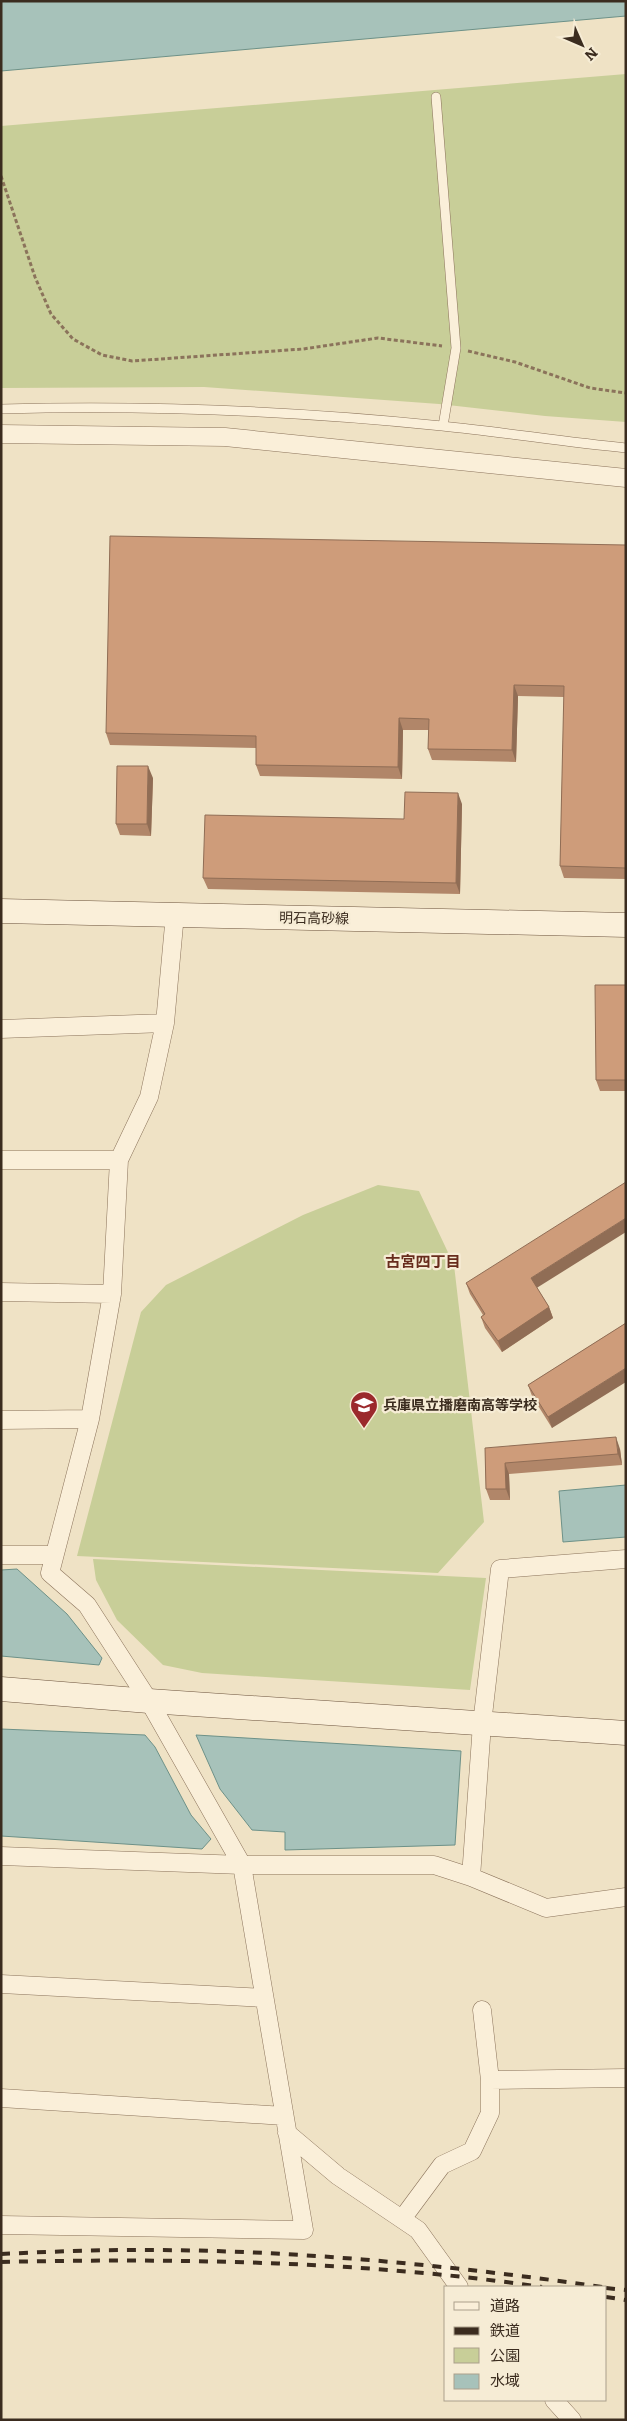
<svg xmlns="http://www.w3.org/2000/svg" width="627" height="2421" viewBox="0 0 627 2421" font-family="Literata,'Noto Sans JP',serif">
	<rect width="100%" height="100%" fill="#efe2c5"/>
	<path fill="#c8ce98" d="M626 74V422L545 416 439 404 204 387 1 388V126Z
		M378 1185 419 1191 454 1265 484 1522 438 1573 77 1556 141 1312 166 1285 303 1215Z
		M93 1559 486 1578 470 1690 202 1673 163 1665 117 1620 96 1580Z"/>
	<path fill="#a7c2ba" stroke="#6d9188" d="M1 1H626V16L1 71Z
		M626 1485V1537L563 1542 559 1491Z
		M17 1569 67 1614 102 1658 99 1665 1 1656V1570Z
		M1 1729 145 1735 155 1747 191 1815 211 1839 202 1849 1 1836Z
		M196 1735 461 1751 455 1845 285 1850V1832L252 1830 220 1789Z"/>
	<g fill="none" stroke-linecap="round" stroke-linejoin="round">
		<g stroke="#8b735b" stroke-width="10">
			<path id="lane" d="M436 97 456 348 443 426
				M1 409C148 405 296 411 442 426 503 432 564 442 626 448"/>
		</g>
		<g stroke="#8b735b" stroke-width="19">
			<path id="street" d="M1 434 225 437 626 478
				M1 1029 165 1023
				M1 1160H119
				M1 1292 112 1294
				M1 1420 90 1419
				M1 1555H54
				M1 1856 242 1865H434L471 1877 482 1724 500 1569 626 1559
				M471 1877 546 1908 626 1897
				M1 1984 264 1998
				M490 2080 626 2078
				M1 2098 284 2116
				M287 2133 338 2176 418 2230 459 2287
				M402 2219 442 2165 472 2151 490 2113V2080L482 2010
				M1 2225 304 2230 242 1865 149 1701 87 1605 50 1573 90 1419 112 1294 119 1160 149 1097 165 1023 175 914
				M554 2400 572 2420"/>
		</g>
		<g stroke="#6d543e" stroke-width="25">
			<path id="secondary" d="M1 911 626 925
				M1 1689 149 1701 626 1733"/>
		</g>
		<path stroke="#8b735b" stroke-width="3" stroke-dasharray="4 2.5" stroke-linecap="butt" d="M1 176 35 277 51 314 73 339 102 355 132 361 303 349 378 338 442 346
			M468 351 515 362 590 388 626 393"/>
		<use href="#lane" stroke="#faefd9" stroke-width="9"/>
		<use href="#street" stroke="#faefd9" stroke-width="18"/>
		<use href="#secondary" stroke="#faefd9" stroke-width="24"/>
		<path stroke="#3b2c1f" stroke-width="4" stroke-dasharray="9 9" stroke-linecap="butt" d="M1 2254C44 2252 87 2250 130 2250 288 2249 447 2265 603 2287
			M1 2262C180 2258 364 2261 542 2287
			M606 2288 626 2290
			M606 2297 626 2300"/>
	</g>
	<path fill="#b18669" d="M626 545V879L564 878 560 866 564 697 518 696 516 762 432 760 428 749 429 730H403L402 779 260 776 256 765V748L110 745 106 733Z
		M153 778 151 836 120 835 116 824Z
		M462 804 460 894 208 889 203 878 404 819Z
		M626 985V1091H600L596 1080Z
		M466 1283 537 1288 549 1307 553 1318 502 1352 485 1328 481 1317 483 1315 470 1294Z
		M626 1323 552 1428 532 1396 528 1385Z
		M485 1448 620 1449 622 1465 509 1474 510 1500H490L486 1489Z"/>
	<path fill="#906d55" d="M514 685 518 696 516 762 512 750Z
		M399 718 403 730 402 779 398 767Z
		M148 766 153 778 151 836 147 824Z
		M458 793 462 804 460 894 456 883Z
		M626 1218V1232L535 1289 531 1278Z
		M549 1307 553 1318 502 1352 498 1341Z
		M626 1368V1382L552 1428 548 1417Z
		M616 1437 620 1449 622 1465 618 1454Z
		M505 1463 509 1474 510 1500 506 1489Z"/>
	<path fill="#ce9c7a" stroke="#906d55" d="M110 536 626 545V868L560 866 564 686 514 685 512 750 428 749 429 719 399 718 398 767 256 765V736L106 733Z
		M117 766H148L147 824H116Z
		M405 792 458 793 456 883 203 878 205 815 404 819Z
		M595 985H626V1080H596Z
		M626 1182V1218L531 1278 549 1307 498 1341 481 1317 485 1314 466 1283Z
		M626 1323V1368L548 1417 528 1385Z
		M616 1437 618 1454 505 1463 506 1489H486L485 1448Z"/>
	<defs>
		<g id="school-pin" transform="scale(1.4375)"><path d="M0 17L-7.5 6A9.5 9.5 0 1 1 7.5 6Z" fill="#9b292c" stroke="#f6ecd5"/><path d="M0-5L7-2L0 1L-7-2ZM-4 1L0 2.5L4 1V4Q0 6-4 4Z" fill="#fff"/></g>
	</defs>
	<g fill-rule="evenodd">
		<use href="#school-pin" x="364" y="1405"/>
	</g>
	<g text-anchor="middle" stroke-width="4.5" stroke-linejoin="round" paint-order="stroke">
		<g font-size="14" fill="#3b2c1f" stroke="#f6ecd5">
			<text transform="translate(314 918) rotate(1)" y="5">明石高砂線</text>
		</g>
		<g font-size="14" font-weight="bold" fill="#3b2c1f" stroke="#f6ecd5" text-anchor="start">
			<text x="383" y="1410">兵庫県立播磨南高等学校</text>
		</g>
		<g font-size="15" font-weight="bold" fill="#682c1d" stroke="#f6ecd5">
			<text x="423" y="1267">古宮四丁目</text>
		</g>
	</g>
	<rect width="627" height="2421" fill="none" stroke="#3b2c1f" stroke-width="5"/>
	<rect x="444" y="2286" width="162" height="115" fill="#f6ecd5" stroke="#ab9f8c"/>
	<rect x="454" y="2302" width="25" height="8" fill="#faefd9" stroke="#ab9f8c"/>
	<text x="490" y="2311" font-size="15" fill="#3b2c1f">道路</text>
	<rect x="454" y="2327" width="25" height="8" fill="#3b2c1f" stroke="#ab9f8c"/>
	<text x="490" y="2336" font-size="15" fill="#3b2c1f">鉄道</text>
	<rect x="454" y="2348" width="25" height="15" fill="#c8ce98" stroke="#ab9f8c"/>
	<text x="490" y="2361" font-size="15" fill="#3b2c1f">公園</text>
	<rect x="454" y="2374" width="25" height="15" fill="#a7c2ba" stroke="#ab9f8c"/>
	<text x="490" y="2386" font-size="15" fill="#3b2c1f">水域</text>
	<g transform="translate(582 45) rotate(135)" stroke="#f6ecd5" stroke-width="4" paint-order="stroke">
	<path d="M0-4L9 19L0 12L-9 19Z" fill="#3b2c1f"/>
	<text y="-8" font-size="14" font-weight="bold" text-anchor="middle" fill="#3b2c1f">N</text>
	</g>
</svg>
